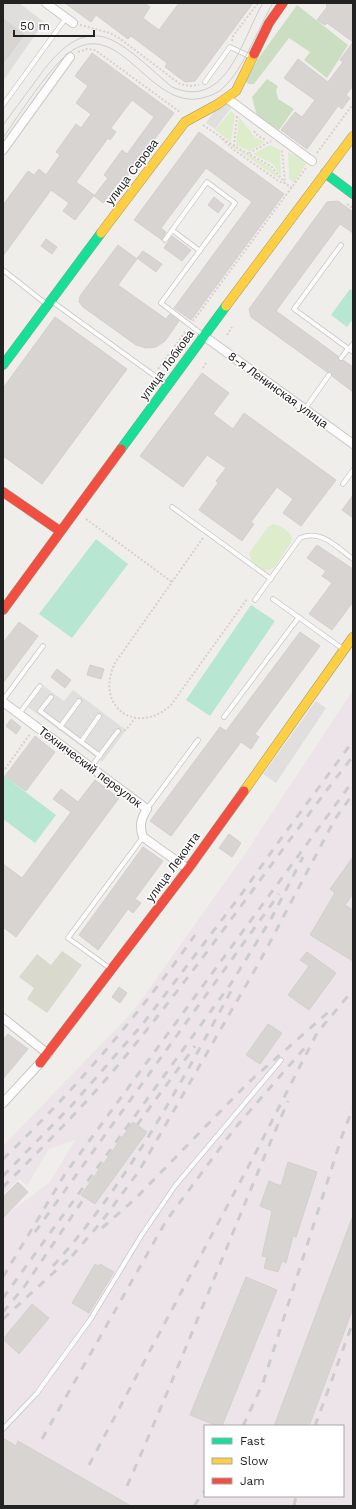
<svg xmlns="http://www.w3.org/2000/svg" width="356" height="1509" viewBox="0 0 356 1509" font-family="'Work Sans',sans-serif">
	<rect width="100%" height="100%" fill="#f0eeeb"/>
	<path fill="#dfdedc" d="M3 3H19L44 22 3 81Z"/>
	<path fill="#ede4e9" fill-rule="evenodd" d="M353 690V1506H3V1217L50 1182 75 1140 49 1149 27 1186 19 1179 3 1195V1146L134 1010 243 857ZM205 1426H343V1496H205Z"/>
	<path fill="#d9d9cd" d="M62 951 82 965 47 1013 27 999 34 988 19 977 37 954 51 965Z"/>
	<path fill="#ddeccb" d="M231 111 235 115 231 142 215 130Z
		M239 117 255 137 265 142 249 151 236 145Z
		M226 142 270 167 281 180Z
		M270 145 280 150 281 176 273 164 253 154Z
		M288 152 300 158 306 164 294 183 289 178Z
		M273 524C281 525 293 533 292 541L274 568 265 571 252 562 249 553 268 527Z"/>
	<path fill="#cbdec1" d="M297 5 348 45 327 78 304 60 310 52 289 38 254 84H249L245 81 258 59Z
		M267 79 278 86 276 90 278 99 294 109 279 130 257 116 252 97Z"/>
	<path fill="#b7e6d2" d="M350 289 353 291V319L347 327 331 315Z
		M96 539 128 564 72 638 39 614Z
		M251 605 275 621 210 716 186 700Z
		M3 775 56 815 35 843 3 819Z"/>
	<path fill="#e0dfde" d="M228 103 231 108 215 129 206 123 218 106Z
		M44 686 64 701 73 690 126 730 102 762 28 707Z
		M316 701 326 708 276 783 263 774Z"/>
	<path fill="#d7d4d2" stroke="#d3d0cc" d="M65 3H144L150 7 143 18 159 30 179 3H253L195 81 185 82 165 67 167 63 131 36 128 39 96 15 91 22Z
		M326 3H353V86L346 95 350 98 342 109 338 106 307 149 281 130 295 112 302 117 315 100 284 78 298 59 328 82 343 62 340 60 353 42 327 23 325 25 317 20 327 7Z
		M3 19 24 35 3 63Z
		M92 53 174 113 120 186 117 184 103 203 94 196 108 178 104 175 122 150 127 154 154 117 132 100 111 128 116 132 110 140 108 138 76 182 94 195 75 220 63 211 69 203 51 190 3 256V205L28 171 34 175 39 169 46 175 60 155 56 152 76 124 81 128 91 114 76 103 88 86 75 76Z
		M199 132 284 194 191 320 174 308 252 202 206 168 161 228 166 232 162 240 134 220Z
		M214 197 224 205 218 213 208 205Z
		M338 201 353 212V233L340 224 276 311 338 356 339 361 343 360 353 367V392L332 376 331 372H327L251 317 249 309 327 202Z
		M172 236 191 250 182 261 164 248Z
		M46 239 57 247 52 254 41 246Z
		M118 245 137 259 118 285 166 319 170 314 179 321 165 341 156 347 146 348 136 345 83 307 79 302 80 296Z
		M143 251 162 264 156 272 137 258Z
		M55 317 127 369 42 484 3 456V388Z
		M202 373 229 393 213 414 233 429 244 413 336 480 301 526 283 513 293 499 277 487 251 522 254 524 242 541 199 510 218 483 216 481 226 468 207 455 183 487 140 456Z
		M353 495V518L342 510Z
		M317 545 353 569V602L332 630 309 614 332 583 322 576 326 571 307 558Z
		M19 622 38 636 3 683V643Z
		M300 632 320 646 255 734 259 737 251 749 241 742 171 836 150 821 220 727 226 731Z
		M90 665 104 669 101 679 87 675Z
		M57 669 71 680 65 688 51 677Z
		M11 719 21 727 16 734 6 726Z
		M35 736 55 752 26 791 5 776Z
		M95 780 119 798 16 937 3 927V864L22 878 71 812 53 799 61 789 78 802Z
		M229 834 241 843 232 857 219 848Z
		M143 847 163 861 135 899 141 903 133 913 128 909 98 950 79 935Z
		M353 857V894L345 905 353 910V961L310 935 335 893 330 889Z
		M307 952 336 973 309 1010 288 995 309 966 300 960Z
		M119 987 127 993 120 1003 112 997Z
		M268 1024 282 1033 260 1064 246 1055Z
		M8 1034 28 1049 3 1079V1040Z
		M133 1122 147 1132 95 1204 81 1195Z
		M288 1162 317 1172 296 1237 293 1236 286 1263 282 1261 278 1272 264 1268 267 1257 262 1256 272 1211 260 1206 269 1181 281 1186Z
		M18 1182 28 1192 3 1218V1197Z
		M352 1218 353 1308 309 1426H274Z
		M95 1264 98 1266 100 1264 114 1272 89 1313 72 1303Z
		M246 1277 277 1290 222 1426H217L190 1415Z
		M32 1304 49 1318 19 1354 3 1339Z
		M3 1438 16 1446 18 1441 131 1506H3Z"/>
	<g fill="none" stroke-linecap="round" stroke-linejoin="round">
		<g stroke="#c9c8c7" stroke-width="5.5">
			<path id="lane" d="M205 82 230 47 251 57
				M3 105 66 18
				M172 230 200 251
				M165 240 207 182 235 203 161 303 203 335
				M341 245 294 309 353 352
				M3 270 45 303
				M50 300 166 384
				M349 349 353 344
				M341 358 348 349
				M305 409 329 375
				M343 484 353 470
				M172 507 271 579
				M273 599 343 649
				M255 600 300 538C322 529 336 547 353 559
				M51 697 40 711 100 756
				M3 700 43 646
				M19 714 40 686
				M224 717 299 617
				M60 727 79 701
				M81 742 99 716
				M91 767 118 731
				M147 809 198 740
				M111 969 68 938 143 837
				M3 1429 37 1393 90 1320 141 1236 175 1186 281 1060"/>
		</g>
		<g stroke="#c9c8c7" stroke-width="10">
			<path id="street" d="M46 3 73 23
				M228 99 312 161
				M3 150 70 57
				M204 336 353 444
				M3 702 147 809C141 819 139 825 143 837L188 869
				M3 1018 48 1054
				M3 1103 40 1063"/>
		</g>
		<g stroke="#999a82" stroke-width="10">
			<path id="fast" d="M325 173 353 194
				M3 365 101 233
				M121 449 226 306"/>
		</g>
		<g stroke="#999a82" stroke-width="10">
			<path id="slow" d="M101 233 185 122 218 104 236 91 254 54
				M226 306 353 136
				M244 791 353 637"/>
		</g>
		<g stroke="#999a82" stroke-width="10">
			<path id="jam" d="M254 54 269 23 283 3
				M3 492 60 531
				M3 610 121 449
				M40 1063 188 869 244 791"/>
		</g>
		<path stroke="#dccecd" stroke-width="2" stroke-dasharray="2 2" stroke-linecap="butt" d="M80 25 110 33 119 38 180 84 190 86 199 85
			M232 41 233 36 258 3
			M78 52 87 49 95 50 180 112
			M203 125 234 146 271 166 285 183 292 188
			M254 131 258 136 266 140
			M222 139 234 150 280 182 285 183 282 150
			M234 146 237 116
			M249 153 271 141
			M317 153 353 104
			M352 170 353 171
			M347 204 353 208
			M193 321 306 168
			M227 335 232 327
			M203 368 206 363
			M158 369 186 331
			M86 519 172 582
			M203 538 115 663C94 706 136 737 171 705L247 599
			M124 730H126L135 718
			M5 769 30 734"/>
		<use href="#lane" stroke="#fdfcfc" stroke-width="4"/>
		<use href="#street" stroke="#fdfcfc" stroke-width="8"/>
		<use href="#fast" stroke="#16e098" stroke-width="9"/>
		<use href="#slow" stroke="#ffcf43" stroke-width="9"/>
		<use href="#jam" stroke="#f24e42" stroke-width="9"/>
		<path stroke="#ccc" stroke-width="1" d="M3 125C13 112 22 99 32 86 50 61 76 23 112 40 131 49 155 73 172 87 227 111 242 38 263 3
			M3 138C19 115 51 64 73 50 123 19 152 115 206 97 213 95 219 92 224 87 244 68 258 28 273 3"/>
		<path stroke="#ccc" stroke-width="3" stroke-dasharray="8 8" stroke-linecap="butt" d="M137 1125 195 1046
			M3 1159C74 1091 139 1015 195 935
			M3 1176 72 1105 142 1025 243 892 277 844 353 741
			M3 1187C43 1147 83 1107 119 1064 202 964 274 858 353 756
			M102 1228 135 1199 249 1082 332 1009
			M35 1232 279 894
			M72 1256 102 1221 139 1171 260 961 335 819 353 794
			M53 1266C126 1185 179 1087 231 991
			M3 1277 65 1174 353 781
			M3 1298 232 982 271 919 303 857
			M3 1312 24 1287 85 1197
			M3 1319 75 1253
			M243 1426 263 1383 342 1136 353 1108
			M315 1426 353 1322
			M42 1439 166 1221 235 1128 308 1044
			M89 1465 255 1154 317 1033 353 990
			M127 1486C183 1359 233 1229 288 1101
			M194 1506 205 1490
			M294 1506 296 1496"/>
	</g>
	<g text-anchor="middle" stroke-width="3" stroke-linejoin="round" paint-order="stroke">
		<g font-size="12" fill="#222" stroke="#fff">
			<text transform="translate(132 172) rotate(-53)" y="4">улица Серова</text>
			<text transform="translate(167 365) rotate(-54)" y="4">улица Лобкова</text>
			<text transform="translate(278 390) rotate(36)" y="4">8-я Ленинская улица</text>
			<text transform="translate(90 767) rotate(37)" y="4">Технический переулок</text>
			<text transform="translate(173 867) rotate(-54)" y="4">улица Леконта</text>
		</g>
	</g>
	<rect width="356" height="1509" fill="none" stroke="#222222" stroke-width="8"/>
	<rect x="204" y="1425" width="140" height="72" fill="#ffffff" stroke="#a7a7a7"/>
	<rect x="212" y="1438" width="20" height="6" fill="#16e098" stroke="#a7a7a7"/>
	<text x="240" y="1445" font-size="12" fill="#222222">Fast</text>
	<rect x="212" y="1458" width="20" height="6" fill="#ffcf43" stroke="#a7a7a7"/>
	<text x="240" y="1465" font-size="12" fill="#222222">Slow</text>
	<rect x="212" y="1478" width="20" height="6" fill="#f24e42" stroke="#a7a7a7"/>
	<text x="240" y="1485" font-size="12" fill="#222222">Jam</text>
	<path d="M14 30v6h80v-6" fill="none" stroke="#222222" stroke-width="2"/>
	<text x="20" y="30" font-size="12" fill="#222222" stroke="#ffffff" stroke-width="3" paint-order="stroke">50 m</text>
</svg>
